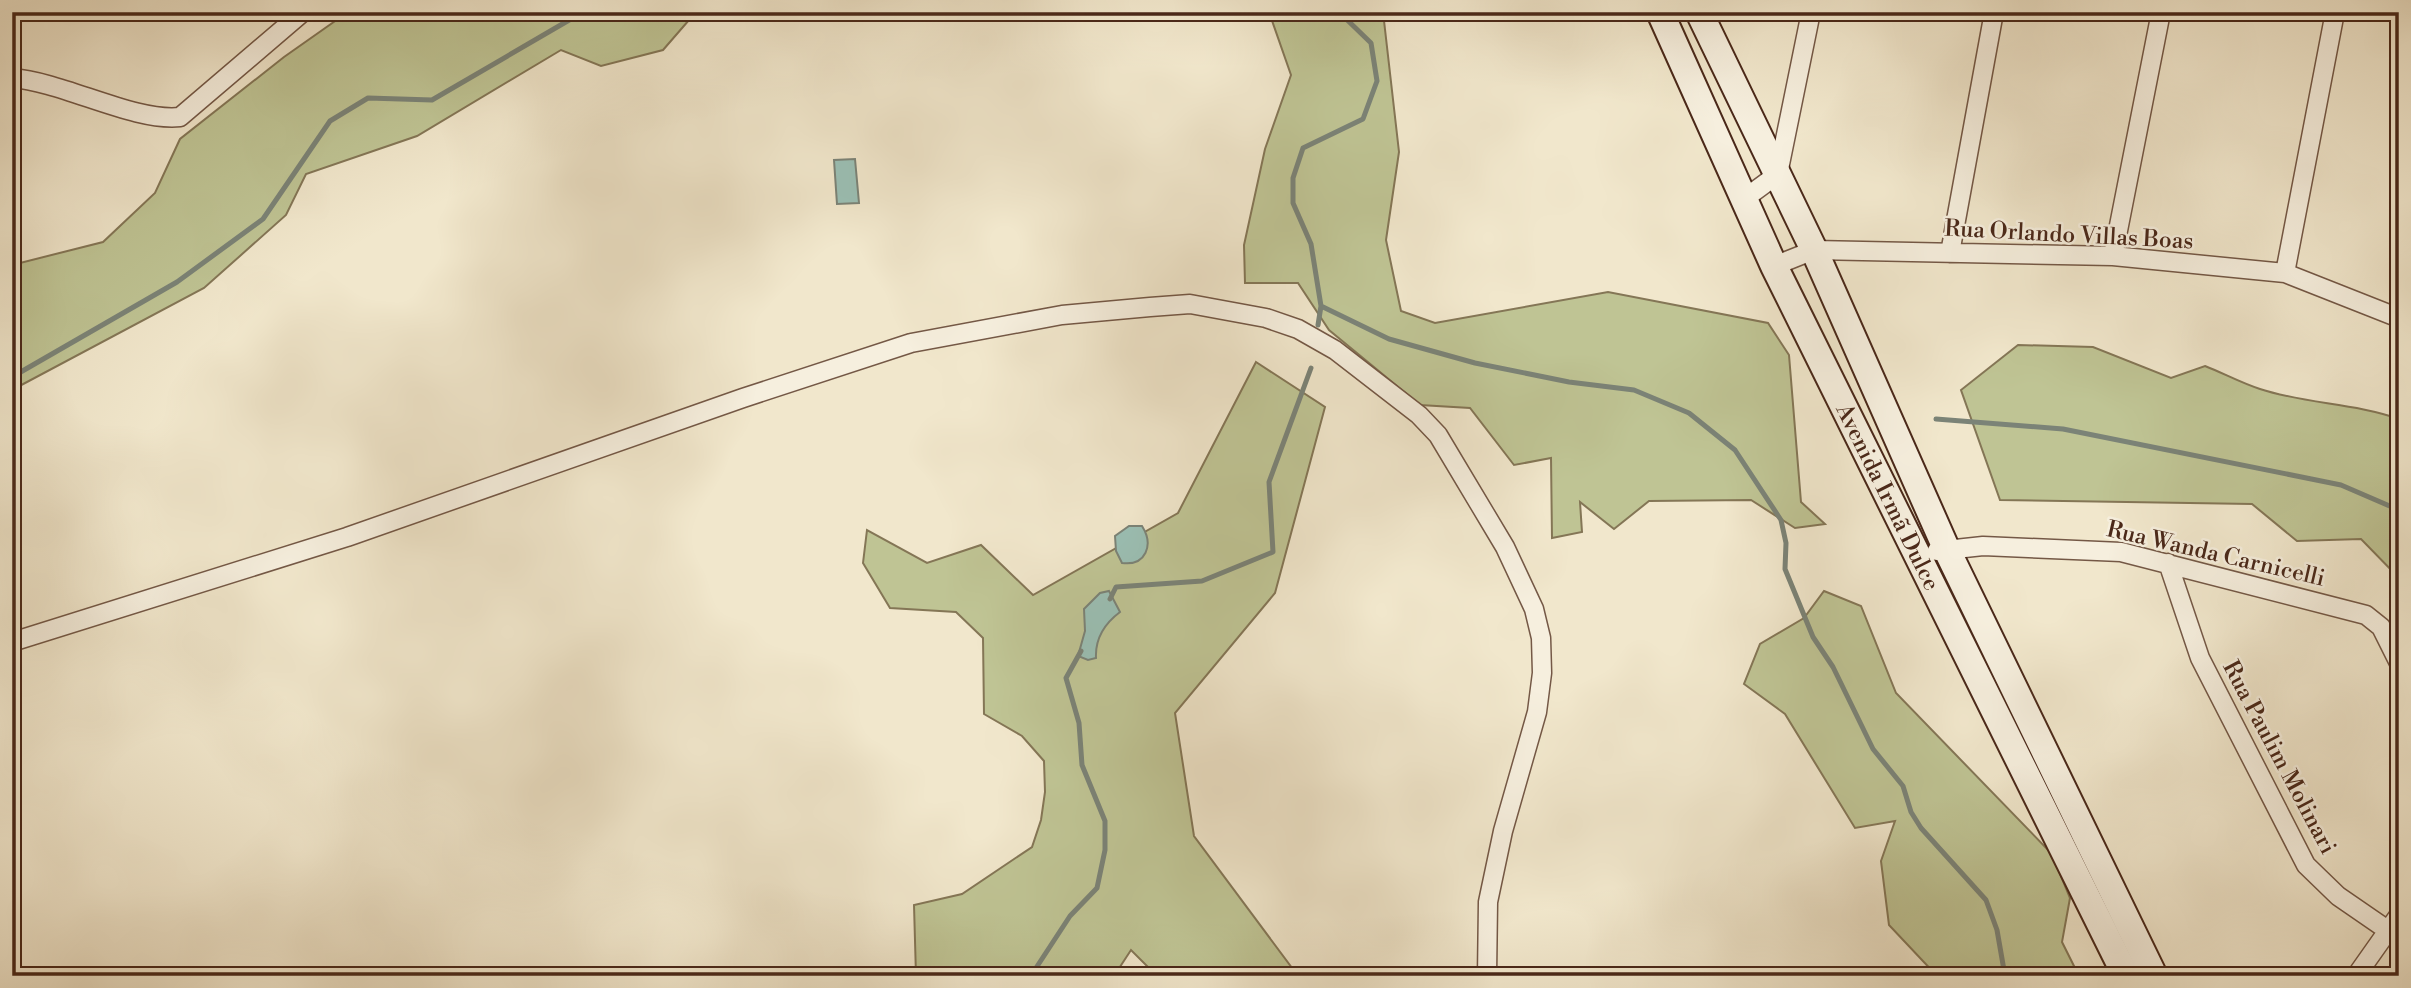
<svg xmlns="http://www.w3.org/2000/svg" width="2411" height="988" viewBox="0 0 2411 988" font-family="'Libre Bodoni',serif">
	<rect width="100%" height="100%" fill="#f1e7cc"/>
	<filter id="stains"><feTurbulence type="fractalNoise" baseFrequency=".00286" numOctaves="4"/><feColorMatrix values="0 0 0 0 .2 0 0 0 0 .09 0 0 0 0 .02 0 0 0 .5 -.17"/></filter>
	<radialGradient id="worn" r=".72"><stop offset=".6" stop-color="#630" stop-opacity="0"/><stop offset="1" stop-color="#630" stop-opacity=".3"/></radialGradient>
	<path fill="#bfc494" stroke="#847656" stroke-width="2" d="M348 12H696L663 50 601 66 561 50 417 136 306 174 286 215 204 288 12 390V265L103 242 155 193 180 139 284 57Z
		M1269 12H1383L1399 152 1386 240 1401 311 1435 323 1608 292 1768 323 1789 355 1801 502 1825 524 1795 528 1751 500 1649 501 1614 529 1580 502 1582 532 1552 538 1551 458 1514 465 1470 408 1420 405 1329 330 1298 283H1245L1244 245 1265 149 1291 75Z
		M2018 345 2093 347 2171 378 2205 366C2223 373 2241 383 2260 389 2305 404 2354 403 2399 419V578L2361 539 2297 541 2252 504 2000 500 1961 390Z
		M1256 362 1325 407 1275 593 1175 713 1194 836 1298 976H1157L1131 950 1114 976H916L914 905 962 894 1032 847 1041 820 1045 792 1044 761 1022 736 984 714 983 638 956 612 890 608 863 563 867 530 927 563 981 545 1033 595 1178 513Z
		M1824 591 1861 606 1896 693 2052 854 2070 898 2062 942 2079 976H1937L1889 925 1881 861 1895 821 1855 828 1785 714 1744 684 1760 644 1804 618Z"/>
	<path fill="#9bc0b5" stroke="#7b8377" stroke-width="2" d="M855 159 859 203 837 204 834 160Z
		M1129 526H1142C1154 545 1146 566 1122 563L1116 551 1115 536Z
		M1109 591 1120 612C1104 624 1095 638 1096 658L1088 660 1078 656 1085 631 1084 609 1100 593Z"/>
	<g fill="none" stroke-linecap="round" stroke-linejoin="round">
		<path stroke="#7b8377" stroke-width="5" d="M1321 306 1389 339 1475 363 1569 382 1634 390 1689 413 1735 450 1781 520 1786 543 1785 569 1813 637 1833 667 1873 749 1903 786 1911 812 1921 828 1986 900 1997 930 2005 976
			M1318 325 1321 306 1311 244 1293 203V178L1303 148 1363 119 1377 81 1371 43 1339 12
			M12 377 177 282 263 219 330 121 368 98 432 100 583 12
			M1936 419 2063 429 2341 485 2399 510
			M1110 599 1116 587 1202 581 1273 552 1269 482 1311 368
			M1036 976V968L1070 916 1097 888 1105 850V821L1082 765 1079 723 1066 678 1081 651"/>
		<g stroke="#745846" stroke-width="21">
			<path id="street" d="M12 78C63 82 134 122 180 117L303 12
				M1744 199 1778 174 1811 12
				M1950 253 1994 12
				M2113 256 2161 12
				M1774 266 1814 250 2113 256 2285 273 2399 318
				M2285 273 2335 12
				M1937 551 1983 546 2121 552 2366 615 2381 627 2399 663
				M2168 563 2200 658 2306 865 2338 896 2399 938
				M12 642 347 537 743 398 911 343 1062 315 1150 307 1190 304 1266 318 1298 329 1335 350 1419 415 1438 435 1505 547 1534 609 1541 638 1542 673 1537 712 1503 831 1488 902 1487 976
				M2356 976 2399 915"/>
		</g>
		<g stroke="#4a2819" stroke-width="30">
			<g id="secondary">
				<path id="s1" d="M1660 12 1774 266 2126 976"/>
				<path d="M1699 12 1814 250 1946 548 2154 976"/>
			</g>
		</g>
		<use href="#street" stroke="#f6efde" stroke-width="18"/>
		<use href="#secondary" stroke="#f6efde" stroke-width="26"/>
	</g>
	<g text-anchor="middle" stroke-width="5" stroke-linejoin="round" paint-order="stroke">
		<g font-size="23" fill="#4a2819" stroke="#f6efde">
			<text transform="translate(2069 234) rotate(3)" y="8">Rua Orlando Villas Boas</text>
			<text dy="8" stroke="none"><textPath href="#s1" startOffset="536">Avenida Irmã Dulce</textPath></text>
			<text transform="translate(2216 553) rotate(13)" y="8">Rua Wanda Carnicelli</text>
			<text transform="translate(2280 757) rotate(62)" y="8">Rua Paulim Molinari</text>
		</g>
	</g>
	<rect width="2411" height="988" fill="none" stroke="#f1e7cc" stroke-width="42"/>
	<rect x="14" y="14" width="2383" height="960" fill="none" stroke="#4a2819" stroke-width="3.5"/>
	<rect x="21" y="21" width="2369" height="946" fill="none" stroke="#4a2819" stroke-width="2"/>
	<rect width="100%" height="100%" filter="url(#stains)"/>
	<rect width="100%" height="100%" fill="url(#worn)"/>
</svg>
